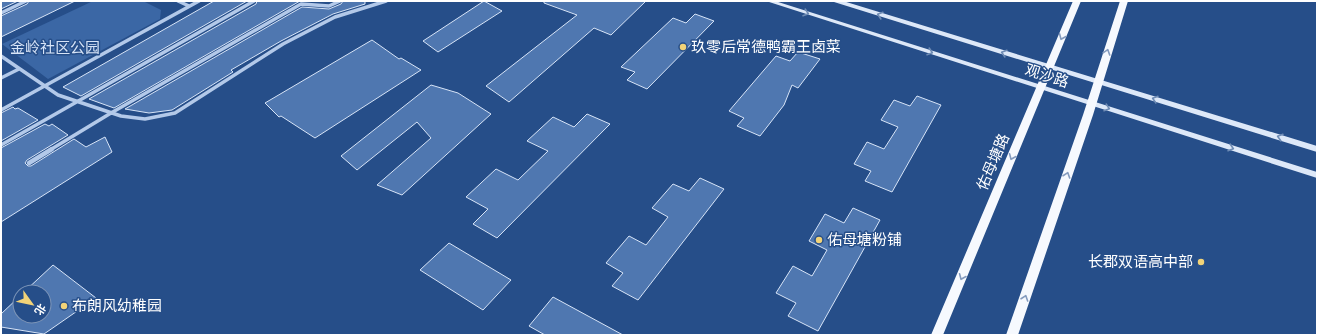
<svg xmlns="http://www.w3.org/2000/svg" width="1318" height="336" viewBox="0 0 1318 336" font-family="'PT Sans Narrow','Noto Sans SC',sans-serif">
	<rect width="100%" height="100%" fill="#264e89"/>
	<path fill="#3b67a5" d="M93 1H143L161 10 160 19 48 79 2 44Z"/>
	<path fill="#4f77b0" stroke="#d7e4f7" d="M1 1H18L1 9Z
		M29 1H75L1 37V16L27 4Z
		M214 1H247L81 96 63 87Z
		M257 1H300L114 108 89 99 256 4Z
		M343 1H365V4L333 14 281 41 231 70 233 72 172 110 149 113 125 109 302 7 329 9 341 4Z
		M484 1 502 11 438 52 423 41Z
		M544 1H646L611 35 594 28 509 102 486 86 577 15 544 3Z
		M695 14 714 21 647 89 627 80 635 72 621 67 673 18 686 23Z
		M372 40 399 59 401 58 421 70 315 138 281 116 279 117 265 103Z
		M798 52 820 59 798 88 792 85 784 105 760 136 737 126 744 118 729 111 776 56 790 61Z
		M431 85 458 93 491 114 402 195 377 185 431 138 417 122 357 170 341 156Z
		M917 96 941 105 892 192 865 181 871 171 854 164 867 142 884 149 898 127 881 120 894 100 910 106Z
		M13 107 15 109 18 108 38 120 1 141V113Z
		M587 114 610 124 497 238 473 224 488 209 466 197 496 169 518 180 548 151 527 141 553 117 574 127Z
		M45 124 49 126 52 124 68 135 27 160 25 163 28 166H31L74 139 86 147 105 137 112 152 1 222V148Z
		M700 178 724 189 638 300 612 286 623 273 606 263 629 236 646 245 668 217 652 208 673 184 689 191Z
		M853 208 880 220 818 331 788 316 796 303 776 293 793 266 812 276 827 250 809 241 825 214 844 223Z
		M449 243 511 280 483 310 420 270Z
		M53 265 96 298 44 334 1 327V314L20 296V316H44V292H24Z
		M553 297 623 335H545L529 326Z"/>
	<g fill="none" stroke-linecap="round" stroke-linejoin="round">
		<path stroke="#b3c9e9" stroke-width="3.5" d="M178 1 189 6
			M1 13 26 1
			M1 56 58 95 121 116 145 119 175 113 283 44 335 17 386 1
			M1 78 19 69
			M1 110 199 1
			M1 145 254 1
			M50 150 111 113 301 4 329 6 340 1"/>
		<path stroke="#b3c9e9" stroke-width="4.5" d="M29 163 52 149"/>
		<path fill="#dde8f8" fill-rule="evenodd" d="M766 1H775L1317 172V178Z
			M833 1H843L1317 146V152L834 2Z"/>
		<path fill="#f6f9fe" fill-rule="evenodd" d="M1073 1H1081L943 335H931Z
			M1120 1H1128L1093 115 1018 335H1006L1083 115Z"/>
	</g>
	<defs><path id="oneway-chevron" d="M-2-3.5L2.5 0L-2 3.5" fill="none" stroke-width="1.6" stroke-linecap="round" stroke-linejoin="round"/></defs>
	<g stroke="#6f8cb5">
		<use href="#oneway-chevron" transform="translate(806 13) rotate(18)"/>
		<use href="#oneway-chevron" transform="translate(880 15) rotate(-163)"/>
		<use href="#oneway-chevron" transform="translate(930 52) rotate(18)"/>
		<use href="#oneway-chevron" transform="translate(1004 53) rotate(-163)"/>
		<use href="#oneway-chevron" transform="translate(1155 99) rotate(-163)"/>
		<use href="#oneway-chevron" transform="translate(1107 108) rotate(18)"/>
		<use href="#oneway-chevron" transform="translate(1280 137) rotate(-163)"/>
		<use href="#oneway-chevron" transform="translate(1231 148) rotate(18)"/>
	</g>
	<g stroke="#849bbe">
		<use href="#oneway-chevron" transform="translate(1062 37) rotate(113)"/>
		<use href="#oneway-chevron" transform="translate(1107 52) rotate(-72)"/>
		<use href="#oneway-chevron" transform="translate(1012 157) rotate(113)"/>
		<use href="#oneway-chevron" transform="translate(1067 175) rotate(-71)"/>
		<use href="#oneway-chevron" transform="translate(962 277) rotate(113)"/>
		<use href="#oneway-chevron" transform="translate(1025 298) rotate(-71)"/>
	</g>
	<g fill="#f2d378" stroke="#264e89" stroke-width="1.5">
		<circle cx="683" cy="47" r="4"/>
		<circle cx="819" cy="240" r="4"/>
		<circle cx="1201" cy="262" r="4"/>
		<circle cx="64" cy="306" r="4"/>
	</g>
	<g text-anchor="middle" stroke-width="3" stroke-linejoin="round" paint-order="stroke">
		<g font-size="15" fill="#fff" stroke="#264e89" text-anchor="start">
			<text x="691" y="52">玖零后常德鸭霸王卤菜</text>
			<text x="827" y="245">佑母塘粉铺</text>
			<text x="1193" y="267" text-anchor="end">长郡双语高中部</text>
			<text x="72" y="311">布朗风幼稚园</text>
		</g>
		<g font-size="15" fill="#d7e4f7" stroke="#264e89">
			<text x="55" y="53">金岭社区公园</text>
		</g>
		<g font-size="15" fill="#fff" stroke="#264e89">
			<text transform="translate(1047 76) rotate(18)" y="5">观沙路</text>
			<text transform="translate(993 162) rotate(-67)" y="5">佑母塘路</text>
		</g>
	</g>
	<rect width="1318" height="336" fill="none" stroke="#ffffff" stroke-width="4"/>
	<g transform="translate(32 304) rotate(123)"><circle r="19" fill="#264e89" stroke="#7d95b8"/>
	<path d="M0-3L7 15L0 10L-7 15Z" fill="#f2d378"/>
	<text y="-6" font-size="11" font-weight="bold" text-anchor="middle" fill="#ffffff">北</text>
	</g>
</svg>
